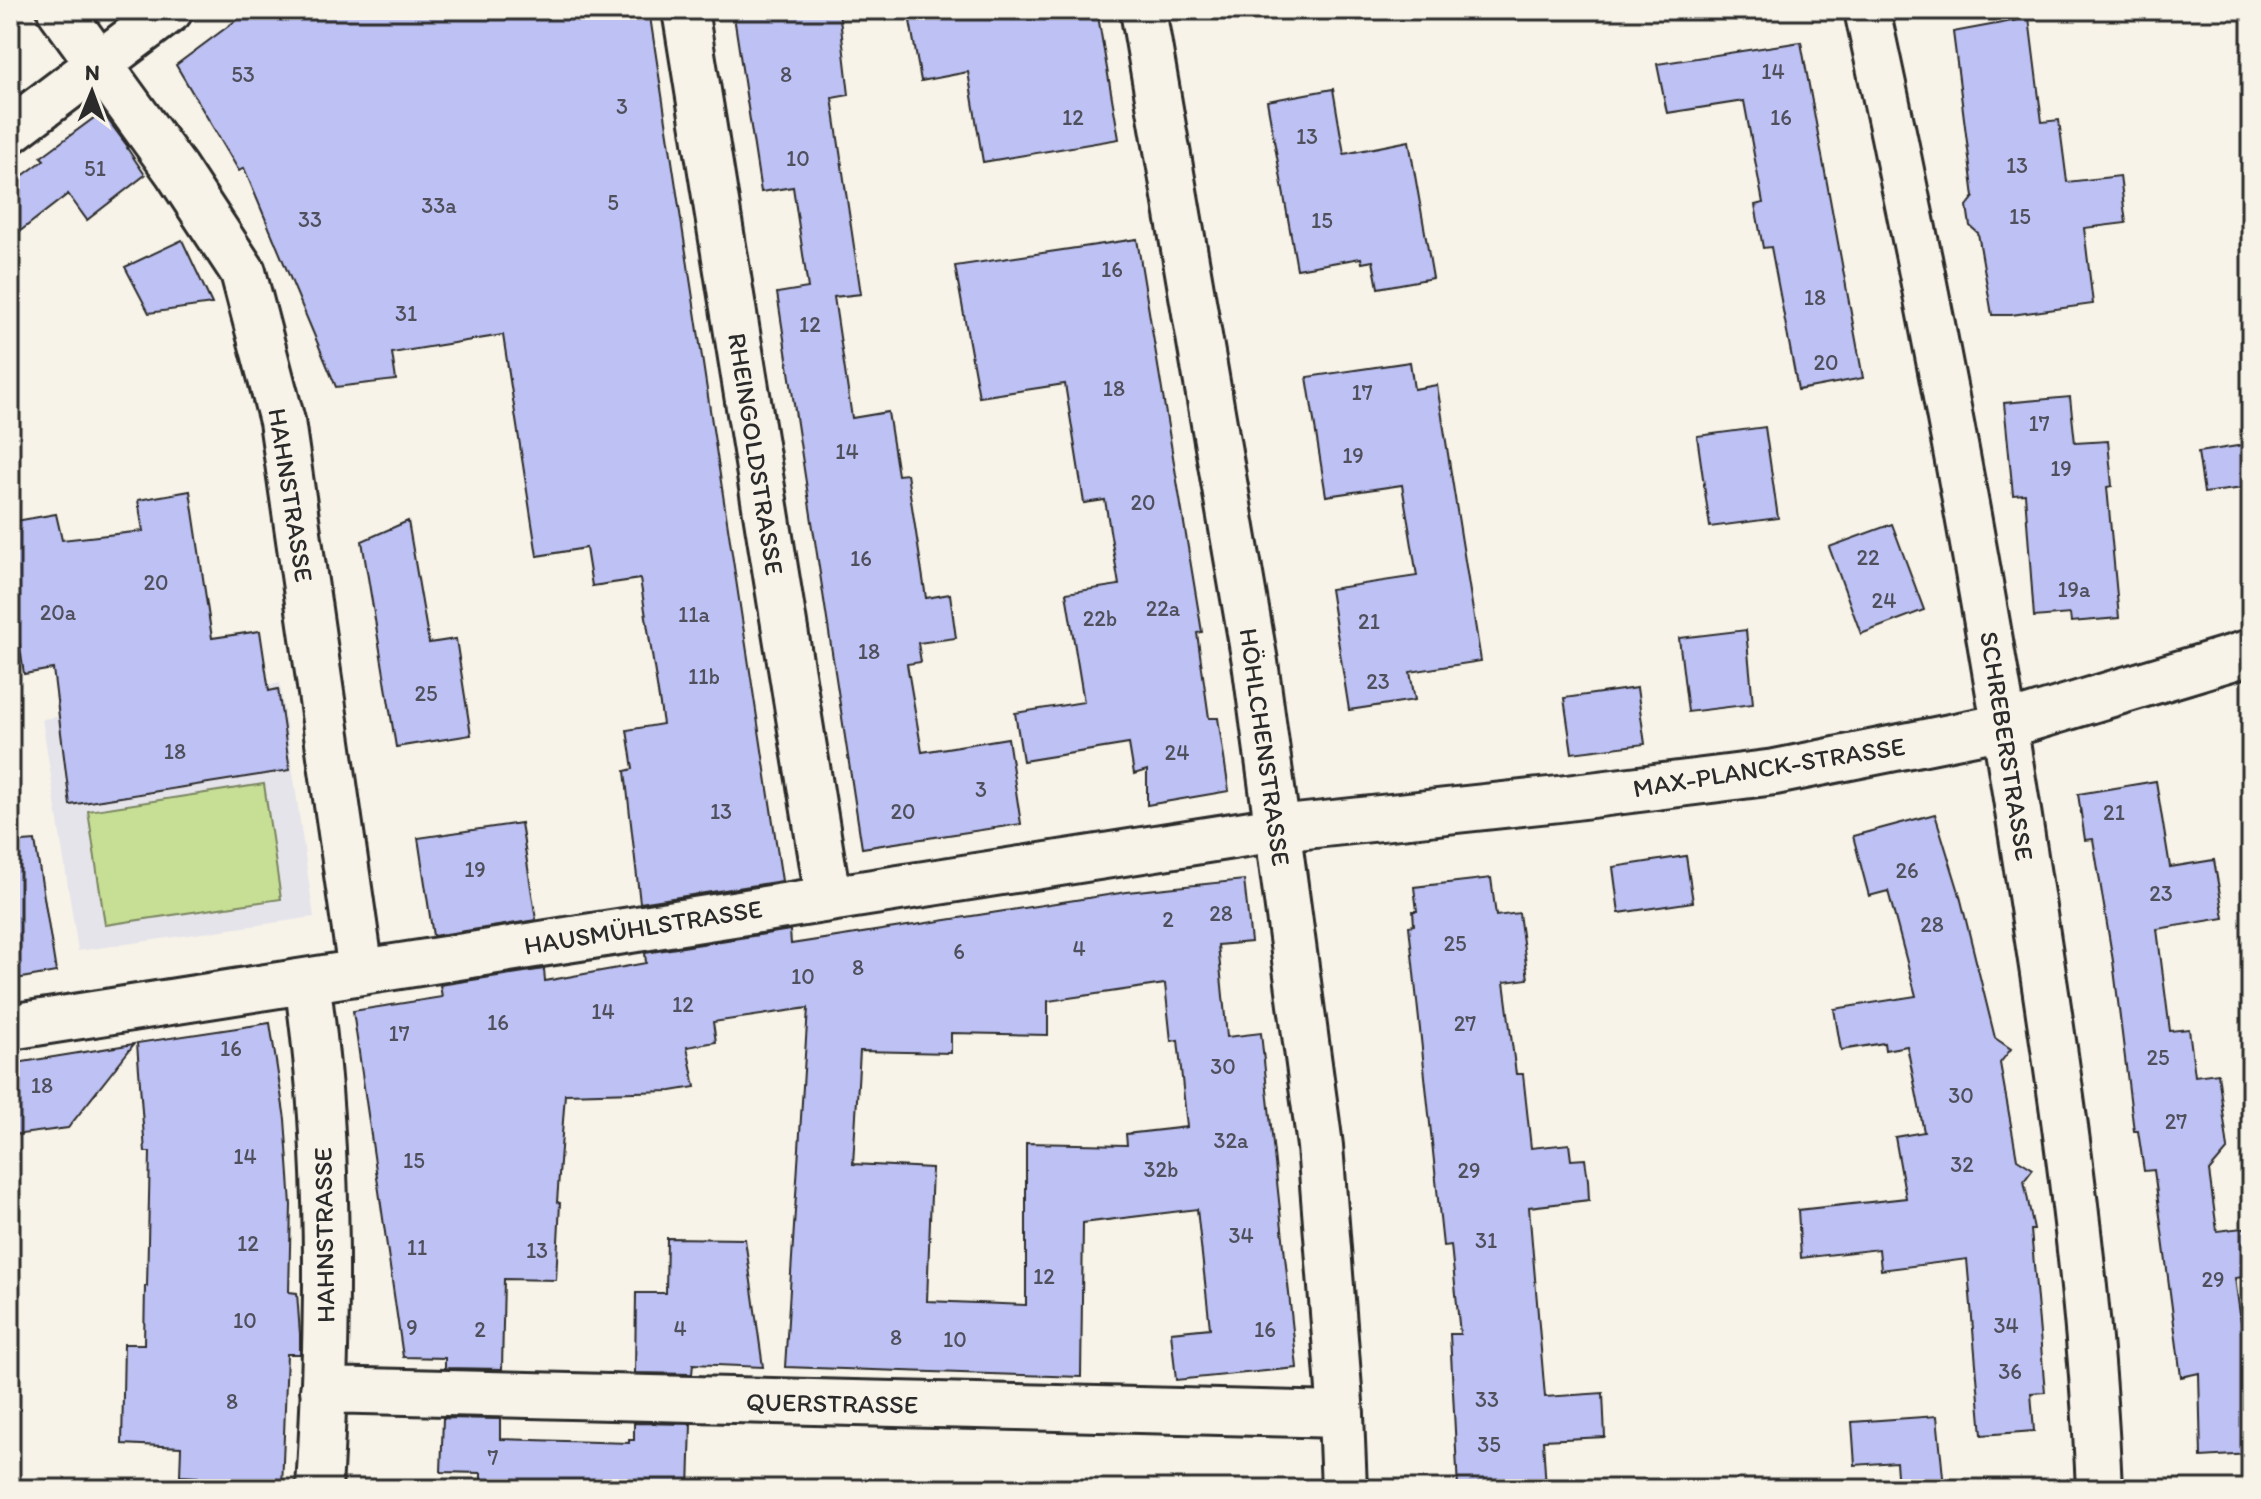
<svg xmlns="http://www.w3.org/2000/svg" width="2261" height="1499" viewBox="0 0 2261 1499" font-family="Itim,sans-serif">
	<rect width="100%" height="100%" fill="#f7f3e8"/>
	<filter id="ink" filterUnits="userSpaceOnUse"><feTurbulence type="fractalNoise" baseFrequency=".0125" numOctaves="2"/><feDisplacementMap in="SourceGraphic" scale="16" xChannelSelector="R" yChannelSelector="G"/><feConvolveMatrix kernelMatrix="1 2 1 2 8 2 1 2 1" color-interpolation-filters="sRGB"/></filter>
	<g filter="url(#ink)">
		<path fill="#e6e4eb" d="M280 683 314 917 78 951 42 719Z"/>
		<path fill="#c7df95" stroke="#798560" stroke-width="2" d="M264 784 281 899 105 925 88 811Z"/>
		<path fill="#bdc1f3" stroke="#2b2b2b" stroke-width="2" fill-rule="evenodd" d="M250 10H649L782 881 640 903 625 771 633 769 627 730 663 724 640 579 592 586 586 548 537 556 503 335 392 353 396 380 336 387 244 168 239 171 176 65Z
			M733 10H839L849 95 832 98 861 294 834 297 852 418 888 412 898 475 907 474 926 598 950 594 956 638 918 643 921 662 907 664 922 752 1008 738 1021 824 862 848 777 293 808 288 793 187 761 192Z
			M908 10H982L983 18 1030 10H1097L1119 139 983 162 968 72 921 81Z
			M2029 18 2042 122 2059 120 2067 182 2120 176 2126 223 2084 228 2093 304 2011 315H1992L1978 233 1970 226 1967 206 1974 197 1953 32Z
			M1801 42 1863 378 1798 390 1771 247 1763 248 1755 205 1763 203 1744 101 1667 113 1657 64Z
			M1333 89 1344 154 1409 141 1433 278 1378 288 1373 261 1362 263 1361 258 1297 269 1267 101Z
			M102 112 128 147 127 148 145 175 87 220 68 194 10 239V185L44 160 41 157Z
			M1137 239 1202 632 1197 633 1209 718H1218L1229 791 1147 805V770L1134 774 1129 744 1023 761 1015 713 1084 702 1066 593 1119 585 1105 500 1084 503 1065 384 979 397 955 266Z
			M182 240 212 304 149 313 125 267Z
			M1410 362 1414 389 1437 385 1481 661 1410 672 1415 700 1349 710 1330 589 1417 576 1402 485 1326 496 1307 377Z
			M2070 397 2075 443 2108 441 2112 486 2107 487 2119 618 2071 622 2070 614 2034 617 2025 494 2013 495 2004 403Z
			M1765 427 1778 518 1710 527 1697 436Z
			M2251 444V487L2204 493 2198 452Z
			M190 491 212 638 260 631 269 691 278 689 290 770 70 805 53 669 24 674 10 583V522L56 514 62 540 143 531 138 500Z
			M408 521 429 643 456 639 471 735 396 747 362 541Z
			M1892 524 1924 610 1861 634 1829 547Z
			M1746 630 1753 704 1688 712 1679 638Z
			M1637 688 1645 744 1572 753 1564 698Z
			M2156 781 2170 867 2214 860 2224 918 2157 929 2170 1031 2189 1029 2195 1076 2218 1073 2228 1149 2209 1171 2217 1231 2251 1227V1276L2235 1278 2247 1365 2251 1364V1454L2201 1457 2199 1373 2181 1377 2154 1170 2144 1171 2138 1131H2134L2113 961 2093 839 2085 840 2078 794Z
			M1935 814 1959 892 1995 1038 2011 1049 2000 1063 2017 1159 2033 1169 2024 1181 2034 1230H2031L2045 1392 2031 1393 2034 1431 1982 1435 1967 1259 1881 1270 1879 1249 1801 1258 1798 1210 1906 1198 1895 1137 1924 1132 1907 1046 1885 1050 1884 1043 1841 1050 1834 1009 1916 996 1888 891 1869 896 1853 836Z
			M521 823 536 920 433 936 418 838Z
			M35 841 56 972 10 980V843Z
			M1686 856 1693 902 1619 913 1613 867Z
			M1491 878 1496 916 1519 913 1528 979 1504 982 1516 1074H1523L1531 1148 1569 1144 1571 1160 1585 1159 1588 1180 1589 1200 1529 1207 1545 1397 1603 1393 1605 1437 1543 1440 1546 1489H1458L1450 1334H1460L1451 1245 1443 1246 1409 926 1414 925 1413 911H1417L1414 887Z
			M1244 880 1251 942 1218 945 1227 1037 1261 1033 1297 1368 1176 1380 1171 1332 1210 1328 1197 1209 1083 1223 1081 1377 785 1367 808 1008 713 1022 716 1042 687 1047 695 1087 671 1091 565 1094 557 1202 560 1203 556 1280 504 1279 502 1369 445 1368V1358L403 1357 353 1011 442 997 440 985 544 969 545 981 646 963 645 953 790 930 791 944 1127 892ZM1165 984 1171 1041 1178 1040 1187 1127 1126 1134 1127 1145 1026 1143V1305L927 1301 932 1168 853 1164 860 1051 951 1053V1033L1048 1035V1001Z
			M270 1023 285 1119 291 1205 289 1292 297 1293 300 1334V1354H287L282 1489H197L198 1477 180 1476 181 1447 122 1444 124 1344H144L145 1286H147L150 1152H145L137 1043Z
			M134 1044 68 1128 14 1135 10 1107V1064Z
			M667 1238 745 1239 763 1367 693 1364 692 1374 635 1373 636 1293H666Z
			M1937 1416 1944 1487 1898 1489 1896 1462 1855 1465 1852 1422Z
			M443 1418 500 1419V1439L629 1443V1440H634V1423L691 1424 689 1489H481V1473L441 1472Z"/>
		<g fill="none" stroke-linecap="round" stroke-linejoin="round">
			<g stroke="#2b2b2b" stroke-width="50">
				<path id="street" d="M60 10 176 170 243 272 282 421 361 972
					M685 10 828 897
					M1867 10C1929 294 1983 581 2027 869 2059 1074 2090 1281 2099 1489
					M307 981C331 1150 329 1320 319 1489
					M10 1027 1277 829 1559 799 1775 772 2005 726 2251 652
					M323 1390 1341 1415"/>
			</g>
			<g stroke="#2b2b2b" stroke-width="50">
				<path id="secondary" d="M1143 10 1255 662 1320 1146 1341 1415 1344 1489
					M10 131 170 10"/>
			</g>
			<use href="#street" stroke="#f7f3e8" stroke-width="44"/>
			<use href="#secondary" stroke="#f7f3e8" stroke-width="44"/>
		</g>
	</g>
	<g text-anchor="middle" stroke-width="8" stroke-linejoin="round" paint-order="stroke">
		<g font-size="22" fill="#50505d">
			<text x="1773" y="79">14</text>
			<text x="243" y="82">53</text>
			<text x="786" y="82">8</text>
			<text x="622" y="114">3</text>
			<text x="1073" y="125">12</text>
			<text x="1781" y="125">16</text>
			<text x="1307" y="144">13</text>
			<text x="798" y="166">10</text>
			<text x="2017" y="173">13</text>
			<text x="95" y="176">51</text>
			<text x="613" y="210">5</text>
			<text x="439" y="213">33a</text>
			<text x="2020" y="224">15</text>
			<text x="310" y="227">33</text>
			<text x="1322" y="228">15</text>
			<text x="1112" y="277">16</text>
			<text x="1815" y="305">18</text>
			<text x="406" y="321">31</text>
			<text x="810" y="332">12</text>
			<text x="1826" y="370">20</text>
			<text x="1114" y="396">18</text>
			<text x="1362" y="400">17</text>
			<text x="2039" y="431">17</text>
			<text x="847" y="459">14</text>
			<text x="1353" y="463">19</text>
			<text x="2061" y="476">19</text>
			<text x="1143" y="510">20</text>
			<text x="1868" y="565">22</text>
			<text x="861" y="566">16</text>
			<text x="156" y="590">20</text>
			<text x="2074" y="597">19a</text>
			<text x="1884" y="608">24</text>
			<text x="1163" y="616">22a</text>
			<text x="58" y="620">20a</text>
			<text x="694" y="622">11a</text>
			<text x="1100" y="626">22b</text>
			<text x="1369" y="629">21</text>
			<text x="869" y="659">18</text>
			<text x="704" y="684">11b</text>
			<text x="1378" y="689">23</text>
			<text x="426" y="701">25</text>
			<text x="175" y="759">18</text>
			<text x="1177" y="760">24</text>
			<text x="981" y="797">3</text>
			<text x="721" y="819">13</text>
			<text x="903" y="819">20</text>
			<text x="2114" y="820">21</text>
			<text x="475" y="877">19</text>
			<text x="1907" y="878">26</text>
			<text x="2161" y="901">23</text>
			<text x="1221" y="921">28</text>
			<text x="1168" y="927">2</text>
			<text x="1932" y="932">28</text>
			<text x="1455" y="951">25</text>
			<text x="1079" y="956">4</text>
			<text x="959" y="959">6</text>
			<text x="858" y="975">8</text>
			<text x="803" y="984">10</text>
			<text x="683" y="1012">12</text>
			<text x="603" y="1019">14</text>
			<text x="498" y="1030">16</text>
			<text x="1465" y="1031">27</text>
			<text x="399" y="1041">17</text>
			<text x="231" y="1056">16</text>
			<text x="2158" y="1065">25</text>
			<text x="1223" y="1074">30</text>
			<text x="42" y="1093">18</text>
			<text x="1961" y="1103">30</text>
			<text x="2176" y="1129">27</text>
			<text x="1231" y="1148">32a</text>
			<text x="245" y="1164">14</text>
			<text x="414" y="1168">15</text>
			<text x="1962" y="1172">32</text>
			<text x="1161" y="1177">32b</text>
			<text x="1469" y="1178">29</text>
			<text x="1241" y="1243">34</text>
			<text x="1486" y="1248">31</text>
			<text x="248" y="1251">12</text>
			<text x="417" y="1255">11</text>
			<text x="537" y="1258">13</text>
			<text x="1044" y="1284">12</text>
			<text x="2213" y="1287">29</text>
			<text x="245" y="1328">10</text>
			<text x="2006" y="1333">34</text>
			<text x="412" y="1335">9</text>
			<text x="680" y="1336">4</text>
			<text x="480" y="1337">2</text>
			<text x="1265" y="1337">16</text>
			<text x="896" y="1345">8</text>
			<text x="955" y="1347">10</text>
			<text x="2010" y="1379">36</text>
			<text x="1487" y="1407">33</text>
			<text x="232" y="1409">8</text>
			<text x="1489" y="1452">35</text>
			<text x="493" y="1465">7</text>
		</g>
		<g font-size="26" fill="#2b2b2b" stroke="#f7f3e8">
			<text transform="translate(756 454) rotate(81)" y="9">RHEINGOLDSTRASSE</text>
			<text transform="translate(291 495) rotate(81)" y="9">HAHNSTRASSE</text>
			<text transform="translate(2007 746) rotate(81)" y="9">SCHREBERSTRASSE</text>
			<text transform="translate(1265 747) rotate(82)" y="9">HÖHLCHENSTRASSE</text>
			<text transform="translate(1769 767) rotate(-9)" y="9">MAX-PLANCK-STRASSE</text>
			<text transform="translate(643 927) rotate(-9)" y="9">HAUSMÜHLSTRASSE</text>
			<text transform="translate(324 1235) rotate(-91)" y="9">HAHNSTRASSE</text>
			<text transform="translate(832 1403) rotate(1)" y="9">QUERSTRASSE</text>
		</g>
	</g>
	<rect width="2261" height="1499" fill="none" stroke="#f7f3e8" stroke-width="40"/>
	<rect x="20" y="20" width="2221" height="1459" fill="none" stroke="#2b2b2b" stroke-width="3" filter="url(#ink)"/>
	<g transform="translate(92 92) rotate(1)" stroke="#f7f3e8" stroke-width="6" paint-order="stroke">
	<path d="M0-6L14 30L0 20L-14 30Z" fill="#2b2b2b"/>
	<text y="-12" font-size="22" font-weight="bold" text-anchor="middle" fill="#2b2b2b">N</text>
	</g>
</svg>
